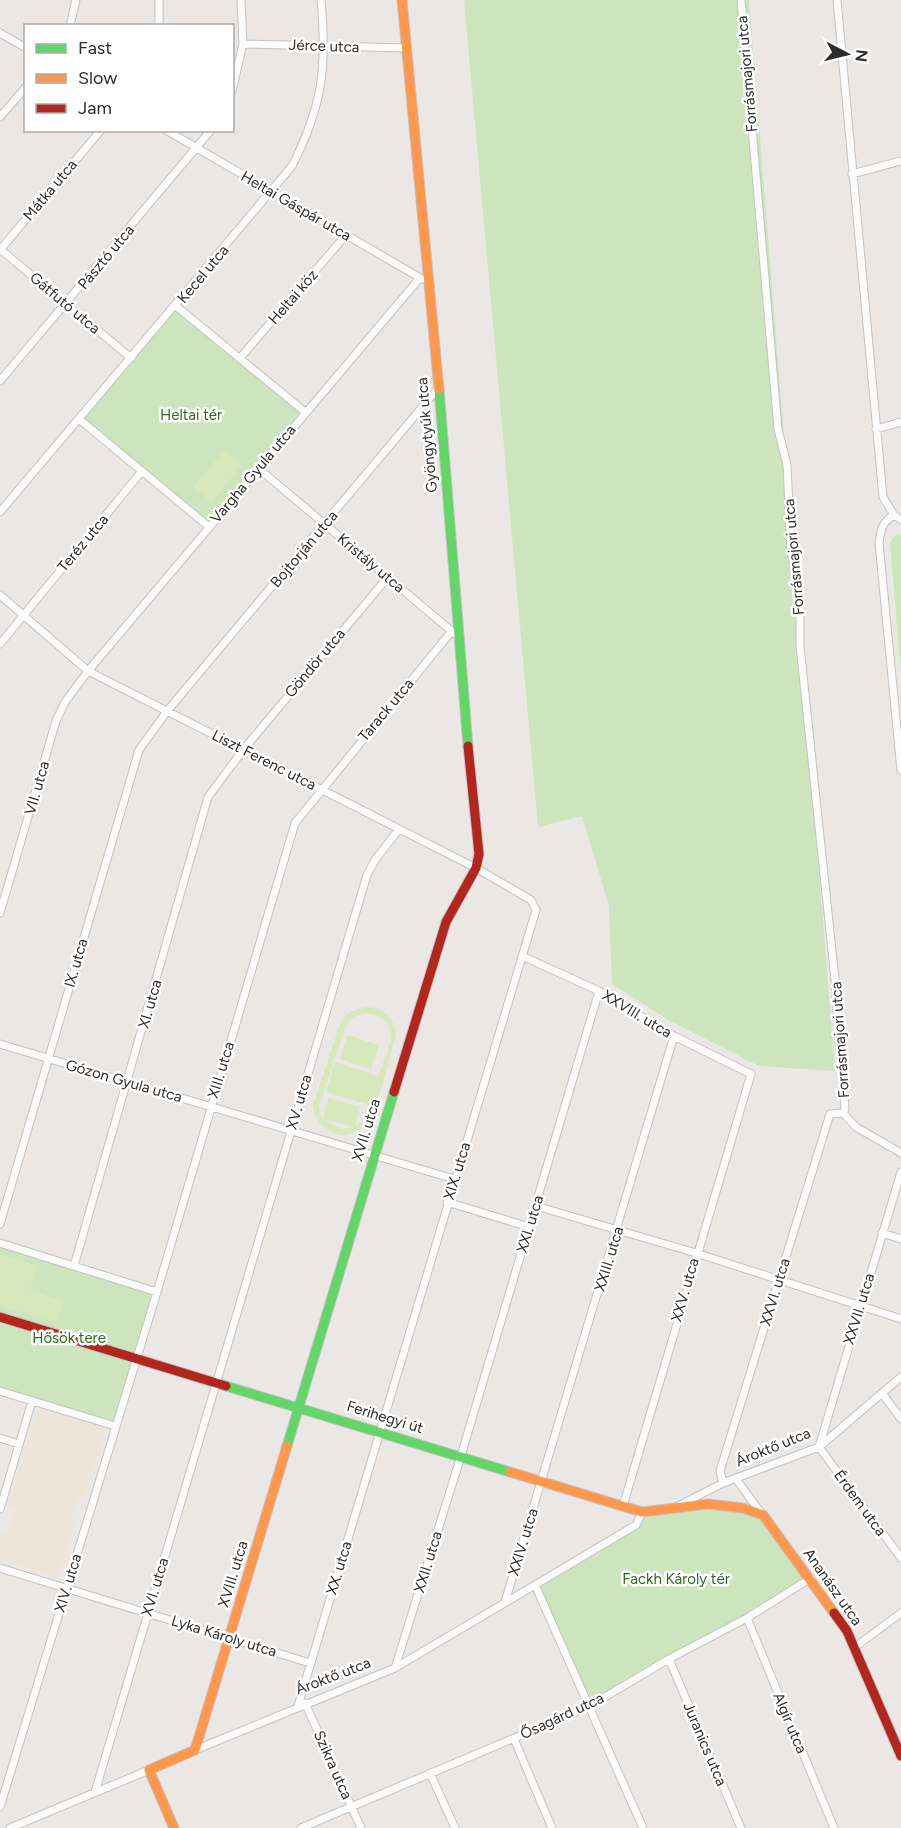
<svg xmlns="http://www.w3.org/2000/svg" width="901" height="1828" viewBox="0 0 901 1828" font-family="Figtree,sans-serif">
	<rect width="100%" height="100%" fill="#eae7e4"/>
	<path fill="#ede6d8" d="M39 1406 106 1428 84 1497 79 1496 72 1517 76 1518 57 1577 0 1559V1532L8 1534 16 1509 7 1506Z"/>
	<path fill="#cce5bd" d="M464 0H749L835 1071 759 1066 670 1021 612 984 609 906 582 816 538 827Z
		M176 306 305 412 208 526 79 419Z
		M901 534V671L890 543 893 537Z
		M0 1243 157 1292 115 1426 0 1391Z
		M697 1506 754 1511 811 1578 588 1707 535 1585 636 1525 642 1512Z"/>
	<path fill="#d7e9bb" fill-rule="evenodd" d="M224 451 242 466 211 502 194 486Z
		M364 1007C382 1006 395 1017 396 1036 386 1064 375 1152 331 1132 320 1127 314 1117 313 1106L340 1024 348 1013ZM365 1013 377 1015 388 1023 391 1035 390 1043 363 1121 355 1127 360 1107 328 1098 323 1119 355 1127 340 1129 321 1118 319 1106 346 1026 353 1017Z
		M347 1035 379 1045 371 1069 340 1059Z
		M335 1062 378 1076 369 1105 326 1092Z
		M0 1254 37 1265 30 1290 63 1301 57 1323 0 1306Z"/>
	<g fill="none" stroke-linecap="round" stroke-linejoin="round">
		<g stroke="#c4c3c4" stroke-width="9">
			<path id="street" d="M741 0 778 429 787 465 791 551 800 595V646L836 989C837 1029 842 1069 845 1109L843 1113
				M837 0 883 497 894 515 901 520
				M70 26 76 0
				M159 26V0
				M0 33 26 48
				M243 44 406 48
				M232 91 243 44 241 0
				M0 117 26 87
				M166 130 422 279
				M852 174 901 161
				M0 249 131 358
				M0 250 101 130
				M176 306 305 412
				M240 358 346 235
				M0 381 211 130
				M79 419 208 526
				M876 429 901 422
				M258 468 455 634
				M0 512 292 166C323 105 327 67 321 0
				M894 515C882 522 881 529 879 543L901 770
				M0 595 88 671 476 868 531 900 536 910 298 1706
				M0 644 142 471
				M0 913 56 721 65 702 88 671 419 279
				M522 956 599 991 674 1036 751 1074 623 1506
				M0 1044 454 1179
				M843 1113 856 1127 901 1153
				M447 1202 529 1227
				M536 1206 696 1253 901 1319
				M0 1224 139 750 168 710 439 387
				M882 1233 901 1239
				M0 1243 157 1292
				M74 1266 208 797 243 750 388 577
				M0 1391 115 1426
				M882 1393 901 1419
				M0 1438 19 1444
				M819 1447 901 1172
				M819 1447 901 1558
				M736 1479 761 1513
				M723 1483 720 1471 830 1114 843 1113
				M680 1505 723 1483 819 1447 901 1377
				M0 1509 32 1401
				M0 1568 310 1663
				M535 1585 643 1828
				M505 1602 674 1036
				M747 1618 834 1828
				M855 1647 901 1613
				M669 1659 741 1828
				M395 1668 461 1456 599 991
				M305 1703 361 1828
				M514 1739 552 1828
				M195 1750 395 1668 636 1525 642 1512
				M430 1773 455 1828
				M95 1792 367 875 375 860 399 829
				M0 1807 157 1292 295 823 451 632
				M10 1828 149 1770
				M301 1828 588 1707 669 1659 747 1618 811 1578"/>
		</g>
		<g stroke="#c4c3c4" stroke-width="11">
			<path id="fast" d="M439 389 468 746
				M226 1386 510 1472
				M287 1446 394 1092"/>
		</g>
		<g stroke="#c4c3c4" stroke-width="11">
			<path id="slow" d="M402 0 439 389
				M510 1472 642 1512 708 1504 743 1508 763 1515 834 1613
				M174 1828 149 1770 195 1750 287 1446"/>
		</g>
		<g stroke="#c4c3c4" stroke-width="11">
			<path id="jam" d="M394 1092 446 922 476 868 479 854 468 746
				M0 1317 226 1386
				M834 1613 847 1631 901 1756"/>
		</g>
		<use href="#street" stroke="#fcfbfb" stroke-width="7"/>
		<use href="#fast" stroke="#63d668" stroke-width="9"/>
		<use href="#slow" stroke="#ff974d" stroke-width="9"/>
		<use href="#jam" stroke="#b3261e" stroke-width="9"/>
	</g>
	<g text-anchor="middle" stroke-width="5" stroke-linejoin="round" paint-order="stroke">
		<g font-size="15" fill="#2d2d2d" stroke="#fff">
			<text transform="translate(324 46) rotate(2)" y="5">Jérce utca</text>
			<text transform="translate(747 74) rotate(-95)" y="5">Forrásmajori utca</text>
			<text transform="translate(50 190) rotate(-50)" y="5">Mátka utca</text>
			<text transform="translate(296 206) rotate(30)" y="5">Heltai Gáspár utca</text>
			<text transform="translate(106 257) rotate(-50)" y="5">Pásztó utca</text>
			<text transform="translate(203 274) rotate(-50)" y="5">Kecel utca</text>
			<text transform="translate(293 297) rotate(-49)" y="5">Heltai köz</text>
			<text transform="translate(65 303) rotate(40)" y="5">Gátfutó utca</text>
			<text transform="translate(427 435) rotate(-95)" y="5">Gyöngytyúk utca</text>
			<text transform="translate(253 474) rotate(-50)" y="5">Vargha Gyula utca</text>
			<text transform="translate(83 543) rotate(-50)" y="5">Teréz utca</text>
			<text transform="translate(304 549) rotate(-50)" y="5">Bojtorján utca</text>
			<text transform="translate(794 557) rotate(-95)" y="5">Forrásmajori utca</text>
			<text transform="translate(371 563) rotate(40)" y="5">Kristály utca</text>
			<text transform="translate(315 663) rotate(-50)" y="5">Göndör utca</text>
			<text transform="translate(386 710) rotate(-50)" y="5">Tarack utca</text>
			<text transform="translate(264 760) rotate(27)" y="5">Liszt Ferenc utca</text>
			<text transform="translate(37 788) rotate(-74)" y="5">VII. utca</text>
			<text transform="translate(76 963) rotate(-74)" y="5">IX. utca</text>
			<text transform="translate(150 1004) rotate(-74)" y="5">XI. utca</text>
			<text transform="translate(637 1014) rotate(31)" y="5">XXVIII. utca</text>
			<text transform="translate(840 1040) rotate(-94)" y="5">Forrásmajori utca</text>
			<text transform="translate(221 1070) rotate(-73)" y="5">XIII. utca</text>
			<text transform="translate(124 1081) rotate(16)" y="5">Gózon Gyula utca</text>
			<text transform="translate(299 1102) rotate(-74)" y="5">XV. utca</text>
			<text transform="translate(366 1130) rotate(-73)" y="5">XVII. utca</text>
			<text transform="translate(457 1171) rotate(-73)" y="5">XIX. utca</text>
			<text transform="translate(530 1224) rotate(-73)" y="5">XXI. utca</text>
			<text transform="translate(609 1259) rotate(-73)" y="5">XXIII. utca</text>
			<text transform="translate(685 1290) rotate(-74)" y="5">XXV. utca</text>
			<text transform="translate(775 1292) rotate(-73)" y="5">XXVI. utca</text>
			<text transform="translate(859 1309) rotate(-73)" y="5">XXVII. utca</text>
			<text transform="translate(385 1417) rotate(17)" y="5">Ferihegyi út</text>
			<text transform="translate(773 1447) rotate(-22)" y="5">Ároktő utca</text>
			<text transform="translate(860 1503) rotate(54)" y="5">Érdem utca</text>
			<text transform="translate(523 1542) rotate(-73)" y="5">XXIV. utca</text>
			<text transform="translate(428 1562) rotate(-73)" y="5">XXII. utca</text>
			<text transform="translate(339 1568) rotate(-73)" y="5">XX. utca</text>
			<text transform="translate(233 1574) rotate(-73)" y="5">XVIII. utca</text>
			<text transform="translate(68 1583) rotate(-73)" y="5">XIV. utca</text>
			<text transform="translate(155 1587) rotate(-73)" y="5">XVI. utca</text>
			<text transform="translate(833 1587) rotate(55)" y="5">Ananász utca</text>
			<text transform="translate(224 1636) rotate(17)" y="5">Lyka Károly utca</text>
			<text transform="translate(333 1676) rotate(-21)" y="5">Ároktő utca</text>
			<text transform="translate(562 1716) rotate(-25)" y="5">Ősagárd utca</text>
			<text transform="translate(790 1723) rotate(67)" y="5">Algír utca</text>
			<text transform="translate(705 1744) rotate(67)" y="5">Juranics utca</text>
			<text transform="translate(333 1765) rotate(66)" y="5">Szikra utca</text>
		</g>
		<g font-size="15" fill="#2b6c1b" stroke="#fff">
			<text x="191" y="420">Heltai tér</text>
			<text x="69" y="1343">Hősök tere</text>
			<text x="676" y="1584">Fackh Károly tér</text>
		</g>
	</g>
	<rect x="24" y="24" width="210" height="108" fill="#ffffff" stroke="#ababab" stroke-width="1.5"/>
	<rect x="36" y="44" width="30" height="9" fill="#63d668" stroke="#ababab" stroke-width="1.5"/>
	<text x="78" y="54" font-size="18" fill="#2d2d2d">Fast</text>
	<rect x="36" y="74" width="30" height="9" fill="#ff974d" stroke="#ababab" stroke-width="1.5"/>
	<text x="78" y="84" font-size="18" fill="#2d2d2d">Slow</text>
	<rect x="36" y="104" width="30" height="9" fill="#b3261e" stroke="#ababab" stroke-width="1.5"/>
	<text x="78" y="114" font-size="18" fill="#2d2d2d">Jam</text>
	<g transform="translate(847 54) rotate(97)" stroke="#ffffff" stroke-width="4.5" paint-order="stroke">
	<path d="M0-4.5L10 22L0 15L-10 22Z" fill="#2d2d2d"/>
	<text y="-9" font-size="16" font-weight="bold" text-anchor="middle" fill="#2d2d2d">N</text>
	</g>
</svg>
